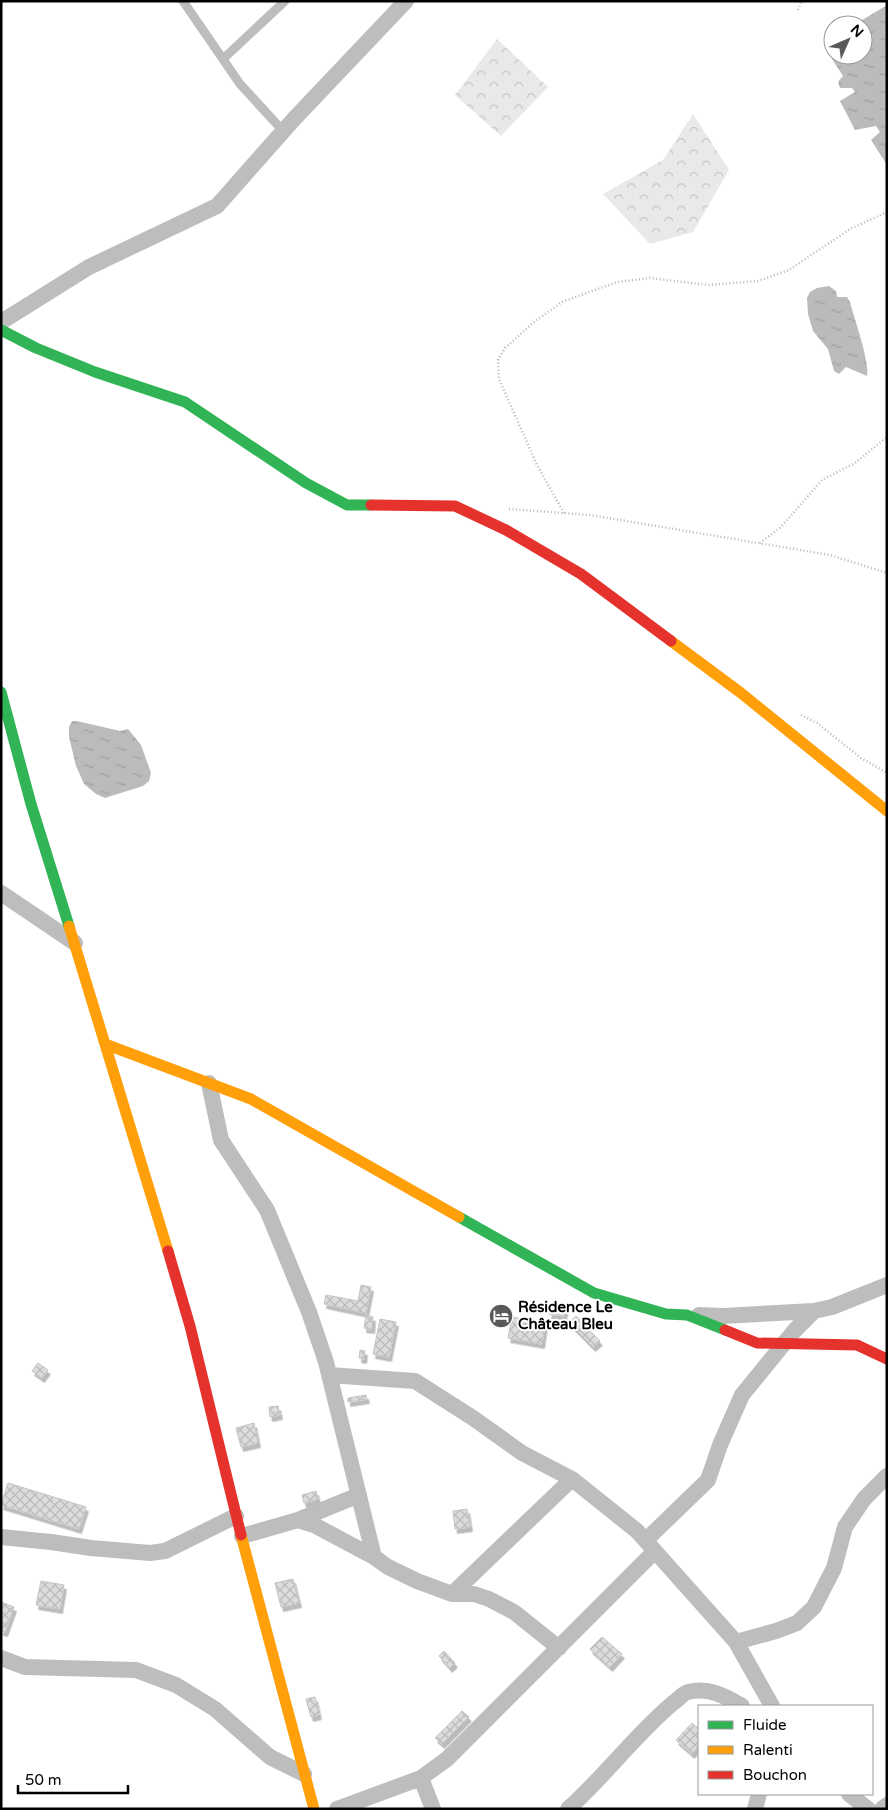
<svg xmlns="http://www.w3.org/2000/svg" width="888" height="1810" viewBox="0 0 888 1810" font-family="'Varela Round',sans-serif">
	<defs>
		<pattern id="forest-crowns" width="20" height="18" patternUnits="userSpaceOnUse" patternTransform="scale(1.25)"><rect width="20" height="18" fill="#e9e9e9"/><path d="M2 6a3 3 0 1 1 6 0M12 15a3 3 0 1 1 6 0" fill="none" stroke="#c6c6c6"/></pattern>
		<pattern id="water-ripples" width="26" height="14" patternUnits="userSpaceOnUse" patternTransform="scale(1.25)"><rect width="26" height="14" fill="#bbb"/><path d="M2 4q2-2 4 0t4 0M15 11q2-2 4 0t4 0" fill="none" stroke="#9f9f9f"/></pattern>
		<pattern id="building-cross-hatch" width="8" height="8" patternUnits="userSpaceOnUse" patternTransform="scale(1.25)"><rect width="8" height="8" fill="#dcdcdc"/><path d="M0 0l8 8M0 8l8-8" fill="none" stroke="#bbb"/></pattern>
		<filter id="shadow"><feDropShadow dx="2.5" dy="4.5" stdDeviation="0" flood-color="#0004"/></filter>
	</defs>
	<rect width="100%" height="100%" fill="#fff"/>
	<path fill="url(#forest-crowns)" d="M497 39 548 87 501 136 455 95Z
		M693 114 729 170 693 232 650 244 603 194 663 160Z"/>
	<path fill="url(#water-ripples)" d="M887 5V165L871 140 880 132 876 126 855 130 840 101 855 92 852 88H840L838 82 843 76 832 59 839 55H863V25H854Z
		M829 286 836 291 837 297H847L850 302C854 318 870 362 867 376L846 367 839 374 834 371 828 349 813 331 808 314 807 298 810 292 817 288Z
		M72 721H77L120 731 128 729 141 745 151 773 149 781 143 786 105 798 96 794 84 784 76 766 69 737V727Z"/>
	<path fill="url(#building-cross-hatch)" stroke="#c4c4c4" filter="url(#shadow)" d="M361 1285 371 1287 366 1313 324 1304 326 1295 358 1301Z
		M551 1305 566 1307 564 1316 549 1314Z
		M366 1315 373 1317 372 1329 364 1328Z
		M576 1316 600 1341 593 1347 569 1323Z
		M512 1317 545 1323 542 1344 508 1338Z
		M380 1319 396 1322 389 1357 373 1354Z
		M360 1350 365 1351 364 1359 359 1358Z
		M38 1363 48 1370 42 1378 32 1371Z
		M366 1395 367 1399 348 1402V1398Z
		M278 1406 280 1415 270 1417 269 1407Z
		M254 1423 258 1443 241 1447 236 1428Z
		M8 1483 86 1507 79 1529 1 1505Z
		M316 1491 318 1499 304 1503 302 1495Z
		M467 1509 470 1527 455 1529 453 1511Z
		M293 1579 299 1603 281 1607 275 1583Z
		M41 1581 64 1585 60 1609 36 1605Z
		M1 1602 14 1607 5 1632 1 1631Z
		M602 1637 622 1654 610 1667 590 1649Z
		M444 1651 455 1663 450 1668 439 1656Z
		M315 1697 319 1715 311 1717 306 1699Z
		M462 1711 469 1717 442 1744 435 1738Z
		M692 1723 699 1729V1746L692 1754 676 1740Z"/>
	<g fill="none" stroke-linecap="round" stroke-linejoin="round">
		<path stroke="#b8b8b8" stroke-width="2.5" stroke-dasharray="1 2.5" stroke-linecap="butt" d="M798 10 802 1
			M509 509 590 515 830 555 887 573
			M564 513 537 465 499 379 498 360 505 348 534 322 562 302 617 282 650 278 708 285 758 281 789 270 850 229 887 212
			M760 543 781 527 822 480 855 463 887 437
			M801 715 817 723 861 758 887 773"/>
		<path stroke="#bdbdbd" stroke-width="9" d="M183 1 240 84 284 132
			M223 59 285 1"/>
		<path stroke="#bdbdbd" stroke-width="16" d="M1 322 89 267 217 206 294 119 406 1
			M1 893 75 943
			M209 1083 221 1140 267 1210 309 1312 326 1362 374 1557
			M699 1315 723 1316 814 1311 832 1307 887 1285
			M329 1375 415 1381 473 1418 522 1453 572 1479 637 1531 736 1642 772 1706
			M298 1520 359 1495
			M242 1536 298 1520 314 1525 374 1557 388 1567 417 1581 452 1594H474L489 1599 514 1612 559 1648
			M1 1537 51 1542 91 1548 150 1553 165 1551 236 1516
			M646 1540 708 1480 720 1445 742 1395 795 1330 814 1311
			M452 1594 572 1479
			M736 1642 776 1631 797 1623 814 1607 834 1568 845 1527 864 1499 887 1476
			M1 1658 25 1667 136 1670 176 1685 215 1709 270 1757 304 1774
			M421 1778 433 1809
			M849 1794 868 1809
			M337 1809 421 1778 447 1759 655 1551
			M568 1809C605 1776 635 1735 673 1703 678 1700 683 1693 688 1692 709 1687 725 1696 742 1706
			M755 1809 759 1794
			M882 1809 887 1805"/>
		<path stroke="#30b455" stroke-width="11" d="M1 330 36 348 95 372 185 402 306 483 347 505H371
			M1 692 31 804 69 926
			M459 1217 594 1293 666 1314 687 1315 725 1330"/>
		<path stroke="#ff9f0a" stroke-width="11" d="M671 641 741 693 887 811
			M69 926 168 1251
			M105 1044 251 1099 459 1217
			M241 1535 314 1809"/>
		<path stroke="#e5322d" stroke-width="11" d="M371 505 455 506 506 530 581 574 671 641
			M168 1251 190 1326 241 1535
			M725 1330 757 1343 857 1345 887 1359"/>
	</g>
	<defs>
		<g id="hotel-disc" transform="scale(1.25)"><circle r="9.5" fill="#595959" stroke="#fff"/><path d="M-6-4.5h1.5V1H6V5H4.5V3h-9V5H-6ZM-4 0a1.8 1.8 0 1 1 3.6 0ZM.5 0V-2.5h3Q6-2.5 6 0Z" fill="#fff"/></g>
	</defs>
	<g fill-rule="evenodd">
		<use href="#hotel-disc" x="501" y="1316"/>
	</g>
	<g text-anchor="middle" stroke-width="4" stroke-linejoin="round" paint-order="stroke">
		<g font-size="15" font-weight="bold" fill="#000" stroke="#fff" text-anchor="start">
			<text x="518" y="1312">Résidence Le<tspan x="518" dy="17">Château Bleu</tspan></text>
		</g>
	</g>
	<rect width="888" height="1810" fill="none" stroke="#000000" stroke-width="5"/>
	<rect x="698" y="1705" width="175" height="90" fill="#ffffff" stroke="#999999"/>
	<rect x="708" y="1721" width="25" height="8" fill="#30b455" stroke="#999999"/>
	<text x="743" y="1730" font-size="15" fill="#000000">Fluide</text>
	<rect x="708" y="1746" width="25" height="8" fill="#ff9f0a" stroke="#999999"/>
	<text x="743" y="1755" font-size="15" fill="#000000">Ralenti</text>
	<rect x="708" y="1771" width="25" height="8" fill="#e5322d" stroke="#999999"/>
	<text x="743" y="1780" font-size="15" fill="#000000">Bouchon</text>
	<g transform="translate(848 40) rotate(45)"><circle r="24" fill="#ffffff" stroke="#999999"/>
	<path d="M0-4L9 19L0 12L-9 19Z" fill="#595959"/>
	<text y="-8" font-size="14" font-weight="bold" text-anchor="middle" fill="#000000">N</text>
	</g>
	<path d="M18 1785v8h110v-8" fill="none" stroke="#000000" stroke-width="2.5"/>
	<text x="25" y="1785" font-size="15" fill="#000000" stroke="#ffffff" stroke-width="4" paint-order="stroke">50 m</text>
</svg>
